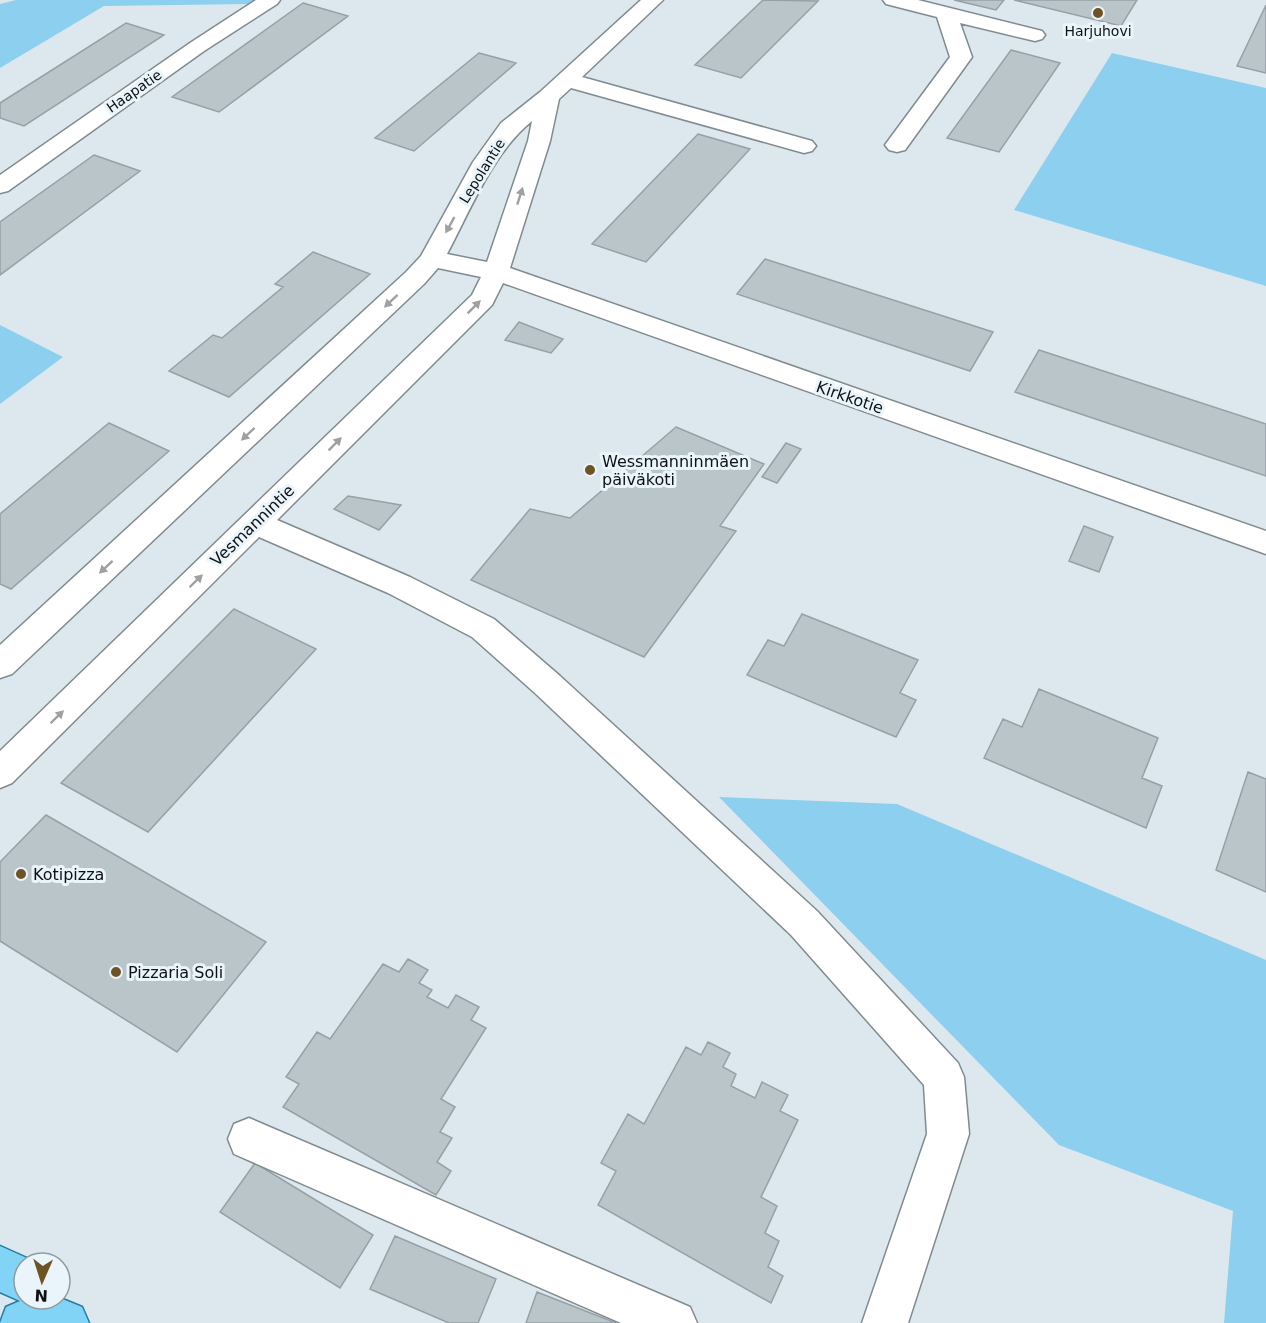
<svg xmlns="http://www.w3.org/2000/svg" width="1266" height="1323" viewBox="0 0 1266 1323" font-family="'DejaVu Sans',sans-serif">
	<rect width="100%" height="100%" fill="#dde8ee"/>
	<path fill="#8dcfef" d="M16 0H254L248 4 104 6 0 68V4Z
		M1112 53 1266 88V286L1014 210Z
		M0 325 63 357 0 404Z
		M719 797 897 804 1266 960V1323H1224L1233 1211 1059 1145Z"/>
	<path fill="#bac5ca" stroke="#96a0a6" stroke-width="1.5" d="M763 0 818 1 741 78 695 65Z
		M954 0H1004L996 10Z
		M1014 0H1137L1121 26Z
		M303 3 348 16 219 112 172 97Z
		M1266 5V73L1237 66Z
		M126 23 164 35 24 126 0 118V103Z
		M1011 50 1060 63 999 152 947 138Z
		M479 53 516 63 414 151 375 138Z
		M698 134 750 149 646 262 592 244Z
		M94 155 140 171 0 275V222Z
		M313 252 370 274 229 397 169 371 213 335 222 338 283 287 275 284Z
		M765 259 993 332 970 371 737 294Z
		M519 322 563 339 551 353 505 340Z
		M1039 350 1266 424V476L1015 392Z
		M109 423 169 451 11 589 0 584V514Z
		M676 427 764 464 720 526 736 531 644 657 471 580 530 509 570 518Z
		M786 443 801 449 777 483 762 477Z
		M348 496 401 505 379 530 334 509Z
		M1084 526 1113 537 1099 572 1069 561Z
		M234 609 316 649 148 832 61 783Z
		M802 614 918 660 900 693 916 700 896 737 747 675 768 640 784 646Z
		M1039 689 1158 738 1142 778 1162 786 1146 828 984 758 1003 719 1022 727Z
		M1248 772 1266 779V892L1216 870Z
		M46 815 266 942 177 1052 0 941V862Z
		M408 959 428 970 419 983 432 990 427 997 448 1008 456 995 479 1007 471 1020 486 1028 441 1099 455 1107 440 1132 452 1138 437 1162 451 1171 436 1195 283 1107 299 1084 286 1077 317 1032 330 1039 383 964 399 972Z
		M708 1042 730 1053 723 1067 736 1074 731 1086 755 1098 762 1082 788 1095 780 1111 798 1120 761 1197 777 1206 765 1233 779 1241 768 1267 783 1276 771 1303 598 1205 616 1171 601 1163 628 1114 644 1124 686 1047 701 1055Z
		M255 1163 373 1235 340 1288 220 1212Z
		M395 1236 496 1279 478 1323H449L370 1289Z
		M537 1292 616 1323H526Z"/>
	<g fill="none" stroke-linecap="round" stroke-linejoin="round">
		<g stroke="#808b90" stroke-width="3">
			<path id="minor" d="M256 0H280L277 4 204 51 8 191 0 193V175L190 43Z
				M641 0H663L582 77 812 141 816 146 812 151 804 153 571 88 559 99 550 141 510 268 1266 531V554L503 283 492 305 277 520 410 577 494 619 560 676 817 911 958 1063 964 1077 969 1134 908 1323H862L927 1134 924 1085 791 935 536 694 472 637 388 593 259 537 12 783 0 788V751L472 295 481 277 438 268 424 284 12 674 0 678V645L406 272 421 256 473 162 501 123 540 92ZM532 121 528 141 487 262 447 254C470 211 493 152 532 121Z
				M883 0H918L1042 31 1045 35 1042 39 1035 41 960 23 972 57 905 150 897 152 889 150 885 145 950 57 937 17 886 4Z
				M249 1118 690 1307 697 1323H621L234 1154 228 1139 234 1124Z"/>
		</g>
		<g stroke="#227da2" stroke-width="3">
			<path id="major" d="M0 1246 38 1263H24V1299L60 1298 82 1307 89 1323H0L6 1307 20 1301 0 1292Z"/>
		</g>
		<use href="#minor" fill="#fff" fill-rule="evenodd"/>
		<use href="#major" fill="#81d4f5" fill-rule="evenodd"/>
	</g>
	<defs><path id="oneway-solid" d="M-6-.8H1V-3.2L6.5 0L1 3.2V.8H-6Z" transform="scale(1.5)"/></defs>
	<g fill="#9fa0a1">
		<use href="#oneway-solid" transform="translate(520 196) rotate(-72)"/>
		<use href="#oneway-solid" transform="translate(450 225) rotate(119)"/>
		<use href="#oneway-solid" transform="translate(391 301) rotate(137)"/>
		<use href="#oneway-solid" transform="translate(474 307) rotate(-45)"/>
		<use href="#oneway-solid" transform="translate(248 434) rotate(137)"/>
		<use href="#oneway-solid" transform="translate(335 444) rotate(-45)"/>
		<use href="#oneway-solid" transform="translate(106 567) rotate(137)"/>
		<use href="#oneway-solid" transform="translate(196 581) rotate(-44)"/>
		<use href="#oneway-solid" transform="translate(57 717) rotate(-44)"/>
	</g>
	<g fill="#6e5425" stroke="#eaf5fb" stroke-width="2">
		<circle cx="1098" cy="13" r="6"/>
		<circle cx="590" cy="470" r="6"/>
		<circle cx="21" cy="874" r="6"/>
		<circle cx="116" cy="972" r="6"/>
	</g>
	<g text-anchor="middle" stroke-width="6" stroke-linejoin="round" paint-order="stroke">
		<g font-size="14" fill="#0e1214" stroke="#eaf5fb">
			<text x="1098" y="36">Harjuhovi</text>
		</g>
		<g font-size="14" fill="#0e1214" stroke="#eaf5fb">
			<text transform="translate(134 91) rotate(-35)" y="5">Haapatie</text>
			<text transform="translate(482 171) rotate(-58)" y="5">Lepolantie</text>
		</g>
		<g font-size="16" fill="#0e1214" stroke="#eaf5fb">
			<text transform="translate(850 397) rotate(19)" y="6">Kirkkotie</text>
			<text transform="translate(252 525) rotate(-44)" y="6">Vesmannintie</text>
		</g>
		<g font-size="16" fill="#0e1214" stroke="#eaf5fb" text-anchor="start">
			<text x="602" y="467">Wessmanninmäen<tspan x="602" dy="18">päiväkoti</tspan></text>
			<text x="33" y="880">Kotipizza</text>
			<text x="128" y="978">Pizzaria Soli</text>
		</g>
	</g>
	<g transform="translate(42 1281) rotate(183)"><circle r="28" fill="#eaf5fb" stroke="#929a9f" stroke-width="1.5"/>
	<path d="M0-4.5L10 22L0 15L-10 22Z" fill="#6e5425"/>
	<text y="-9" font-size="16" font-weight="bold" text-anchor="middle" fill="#0e1214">N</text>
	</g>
</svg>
